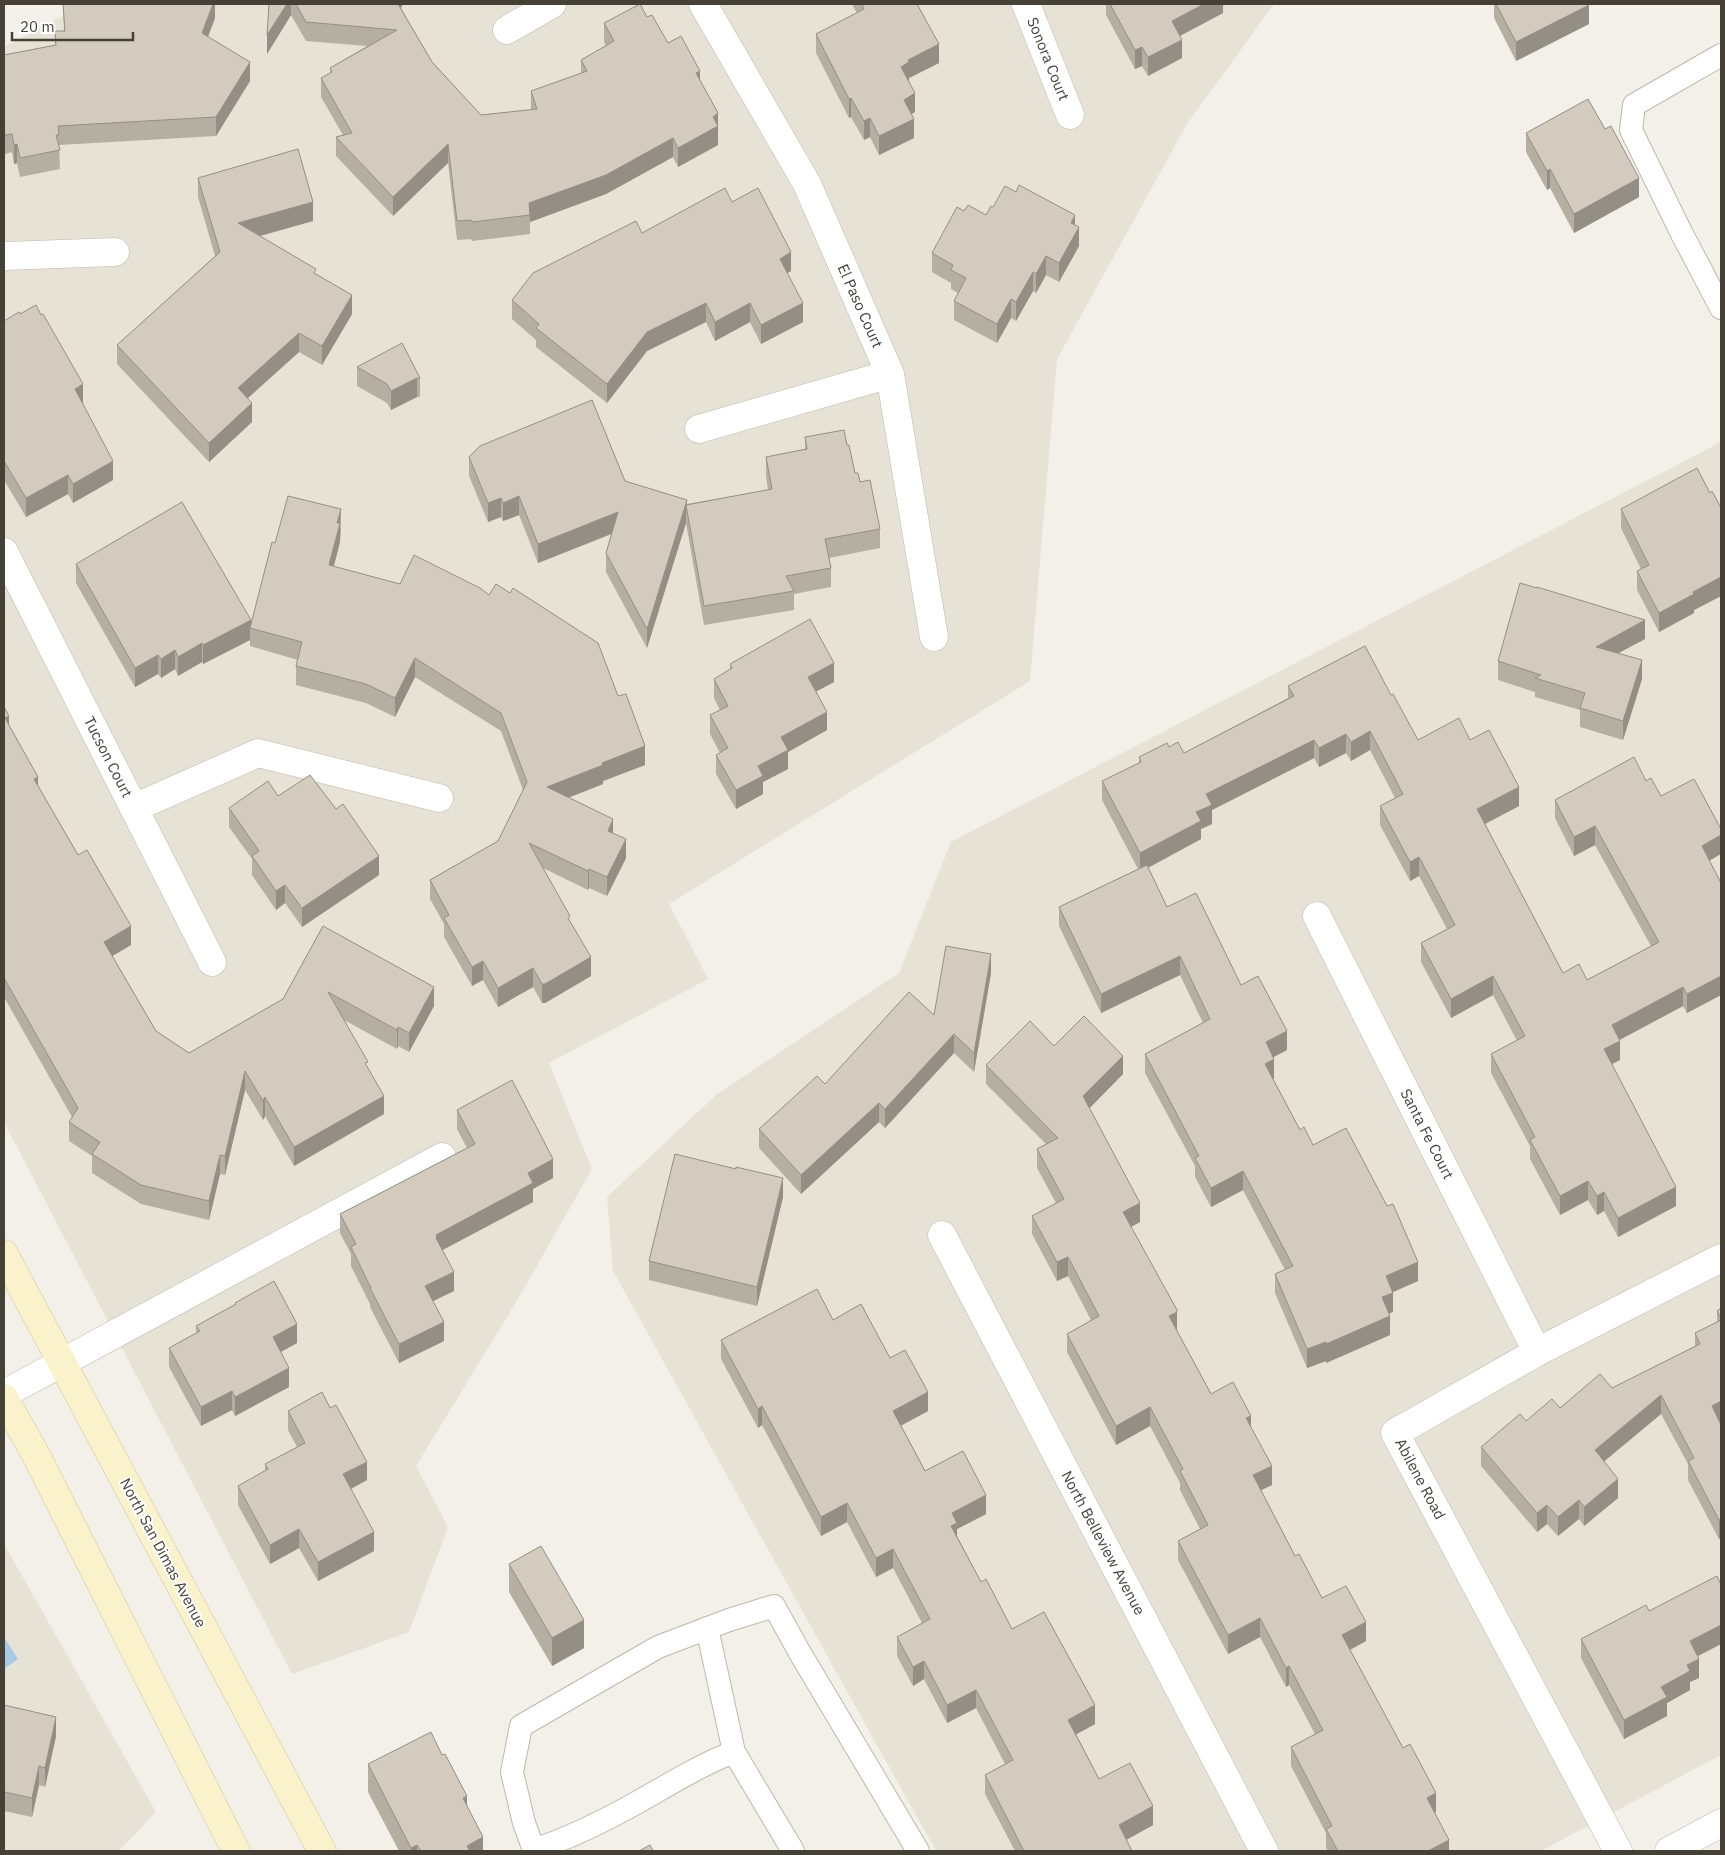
<svg xmlns="http://www.w3.org/2000/svg" width="1725" height="1855" viewBox="0 0 1725 1855" font-family="'IBM Plex Sans',sans-serif">
	<rect width="100%" height="100%" fill="#f2f0e8"/>
	<path fill="#e6e2d6" d="M85 4H1274L1187 124 1057 359 1030 681 669 904 708 979 549 1063 592 1169 518 1299 416 1466 448 1527 409 1632 292 1674 4 1122V47Z
		M1721 442V1755L1541 1851H936L613 1271 607 1197 716 1095 899 973 951 842Z
		M4 1544 156 1812 119 1851H4Z"/>
	<path fill="#aacae9" d="M4 1637 18 1659 4 1669Z"/>
	<g fill="none" stroke-linecap="round" stroke-linejoin="round">
		<g stroke="#bdb8ab" stroke-width="24">
			<path id="service" d="M1721 55 1634 105 1631 130 1682 234 1721 308
				M707 1628 734 1752
				M793 1851 734 1752C697 1766 664 1788 629 1807 598 1824 567 1839 534 1850L524 1823 512 1772 521 1726 658 1647 729 1620 774 1606 800 1653 918 1851"/>
		</g>
		<g stroke="#bdb8ab" stroke-width="29">
			<path id="minor" d="M703 4 807 184 890 374 934 637
				M1026 4 1070 115
				M507 30 552 4
				M4 256 115 252
				M699 429 890 374
				M4 552 212 962
				M134 808 258 753 439 798
				M1317 916 1537 1352
				M942 1235 1264 1851
				M4 1394 442 1157
				M1618 1851 1395 1433 1537 1352 1721 1258"/>
		</g>
		<g stroke="#bdb8ab" stroke-width="29">
			<path id="tertiary" d="M1669 1851 1721 1823"/>
		</g>
		<g stroke="#cec59b" stroke-width="29">
			<path id="secondary" d="M4 1254 322 1851
				M4 1398 37 1457 236 1851"/>
		</g>
		<use href="#service" stroke="#fff" stroke-width="22"/>
		<use href="#minor" stroke="#fff" stroke-width="28"/>
		<use href="#tertiary" stroke="#fff" stroke-width="28"/>
		<use href="#secondary" stroke="#f9f2cb" stroke-width="28"/>
	</g>
	<path fill="#b5afa3" d="M63 4H215V18L208 37 250 81 216 136 59 145 60 169 20 177 17 163 14 164 12 152 5 154 4 146V55L55 45V31H64Z
		M269 4H403L401 8 432 62 481 115 531 110V91L581 74V60L606 46 604 42V23L647 17 668 43 700 80 718 113V145L678 167 673 157 606 194 530 222V234L472 241 471 239 457 240 448 163 393 216 336 156V137L343 135 321 97V78L330 74V68L367 46 306 41 291 15 267 54Z
		M852 4H917L939 63 909 78V81L915 112 912 114 914 138 879 155 870 137 864 140 851 117 849 118 816 53V34L857 13Z
		M1106 4H1223V13L1180 36 1182 58 1148 76 1142 66 1135 69 1106 15Z
		M1494 4H1588L1589 24 1516 61 1494 18Z
		M1526 133 1639 197 1574 233 1550 188 1547 190 1526 152Z
		M198 178 313 221 260 236 316 274 352 314 322 365 299 352 248 398 252 422 209 462 117 364V345L215 256 198 197Z
		M732 202 791 271 787 273 803 322 761 344 750 322 715 341 706 322 647 351 607 403 536 347V340L512 319V300Z
		M993 207 1075 225 1079 246 1059 282 1046 275 1036 293 1033 291 1016 321 1011 318 997 343 954 320V301L958 293 951 289V283L932 272V253L964 211 986 215Z
		M4 321 83 403 113 480 73 503 68 494 26 517 4 480Z
		M357 367 420 378V397H417L391 410 387 403 357 386Z
		M805 437 847 445 855 473 860 482 880 529V548L829 558 831 568V587L794 594V610L704 625 686 523 647 648 606 572V553L612 534 538 563 519 515 503 521 501 517 488 522 469 476V457L625 481 687 504 768 490 766 476V457L805 449Z
		M1710 493 1721 508V596L1694 610V613L1659 632 1637 590V571L1641 569 1621 528V509Z
		M341 528 340 542 334 566 618 696 645 765 603 781V784L568 798 613 833 626 858 607 896 589 888 588 890 543 868 570 922 591 976 545 1003H542L533 987 498 1007 483 980 472 986 444 937V924L430 899V880L498 841 523 790 501 731 415 677 395 717 366 703 296 685V666L298 660 250 646V640L203 664 202 662 178 676 175 669 161 678 158 674 135 687 76 583V564L251 623 275 543Z
		M1645 639 1618 653 1642 679 1623 740 1580 727V710L1535 697V692L1498 680V661Z
		M730 664 834 682 816 691 827 730 788 752V769L763 782V794L736 809 716 774V755L720 753 710 734V715L720 710 714 698V679L730 670Z
		M1288 686 1391 695 1418 740H1470L1519 806 1485 824 1563 973 1587 980 1651 946 1595 845 1574 856 1555 818V800L1646 781 1661 796 1709 860 1721 883V995L1687 1013 1683 1006 1619 1040 1620 1060 1612 1064 1676 1206 1618 1237 1604 1211 1597 1215 1588 1200 1560 1215 1530 1159V1146L1491 1073V1054L1517 1041 1493 995 1451 1018 1421 962V943L1447 929 1419 876 1410 881 1380 825V806L1395 798 1370 750 1351 761 1346 753 1319 767 1314 758 1212 810V824L1201 829V839L1148 868 1167 907 1241 985 1287 1050 1273 1057 1274 1078 1273 1079 1300 1130 1313 1145 1418 1281 1393 1292V1312L1389 1313 1390 1335 1326 1363V1361L1307 1368 1275 1293V1274L1285 1270 1243 1190 1211 1207 1195 1177V1166L1145 1073V1054L1203 1023 1180 975 1101 1013 1059 926V907L1138 869 1102 800V781L1139 763V757L1169 747 1184 753 1288 698Z
		M4 707 9 726 38 786 131 945 112 956 156 1031 189 1053 283 999 323 926 434 1006 409 1052 398 1046 397 1049 344 1020 368 1069 384 1114 294 1166 265 1116 263 1120 245 1090 225 1175 220 1174 209 1220 141 1204 92 1173V1156L69 1141V1122L72 1117 4 997Z
		M278 796 379 875 302 927 285 903 276 910 252 875V859L229 827V808Z
		M991 973 974 1072 954 1053 885 1128 879 1122 801 1194 759 1148V1129L825 1084 934 1015Z
		M1054 1046 1123 1074 1089 1108 1140 1222 1131 1227 1177 1331 1211 1394 1251 1427 1272 1485 1261 1490 1295 1556 1322 1598 1366 1641 1350 1650 1436 1812H1434L1449 1851H1328L1326 1848V1833L1291 1766V1747L1315 1734 1289 1685 1286 1687 1260 1637 1228 1654 1178 1560V1541L1200 1529 1180 1490V1483L1150 1426 1116 1445 1067 1352V1334L1091 1320 1068 1276 1057 1281 1032 1234V1216L1056 1203 1037 1168V1149L1046 1144 986 1084V1065Z
		M457 1110 553 1178 533 1189V1202L442 1250 454 1291 433 1301 444 1341 399 1363 370 1307V1304L351 1266V1254L340 1233V1214L467 1148 457 1129Z
		M783 1197 757 1306 649 1280V1261Z
		M235 1303 297 1343 281 1352 289 1387 235 1416 232 1410 201 1426 169 1367V1348L196 1333V1326L235 1305Z
		M1721 1308V1420L1719 1421V1539L1688 1480V1464L1661 1414 1604 1461 1618 1498 1584 1526 1579 1519 1558 1536 1547 1524 1537 1532 1481 1466V1447L1526 1421 1612 1388 1695 1346V1333L1717 1322V1311Z
		M833 1320 890 1358 928 1411 901 1425 925 1471 986 1514 957 1529V1536L981 1582 1012 1629 1095 1724 1076 1734 1099 1779 1153 1825 1126 1840 1132 1851H1015L985 1794V1775L1005 1764 976 1708 947 1723 924 1679 913 1686 897 1656V1637L922 1623 893 1568 876 1577 847 1522 821 1536 762 1425 758 1428 721 1359V1340Z
		M288 1411 367 1480 351 1489 374 1551 318 1581 299 1548 270 1564 238 1505V1486L265 1471V1464L297 1447 288 1430Z
		M509 1564 584 1648 552 1666 509 1592Z
		M1649 1611 1721 1644 1698 1656 1699 1678 1690 1682V1690L1667 1703V1716L1624 1739 1581 1658V1639Z
		M4 1705 56 1736 45 1787 39 1785 32 1817 4 1811Z
		M368 1764 467 1805 483 1851H399L368 1792Z"/>
	<path fill="#948f85" d="M213 4H215V18L202 52V33Z
		M287 4H291V15L267 54V35Z
		M395 4H403L395 17Z
		M1204 4H1223V13L1172 40V21Z
		M1589 5V24L1516 61V42Z
		M1182 40V58L1148 76V57Z
		M939 44V63L909 78V81L901 86V67L908 60Z
		M1142 47V66L1135 69V50Z
		M250 62V81L216 136V117Z
		M700 71V90L696 73Z
		M915 93V112L904 118V100Z
		M851 98V117L849 118V99Z
		M718 113V145L678 167V148L713 117Z
		M870 118V137L864 140V121Z
		M914 119V138L879 155V136Z
		M673 138V157L606 194 530 222 529 203Z
		M17 144V163L14 164V145Z
		M448 144V163L393 216V197Z
		M1550 169V188L1547 190V171Z
		M1639 178V197L1574 233V214Z
		M313 202V221L238 242V223Z
		M1075 215V234L1079 227V246L1059 282V263L1071 223Z
		M791 252V271L780 278V259Z
		M1046 256V275L1036 293V274Z
		M1033 272V291L1016 321V302Z
		M352 295V314L322 365V346Z
		M1011 299V318L997 343V324Z
		M706 303V322L647 351 607 403V384L647 332Z
		M750 303V322L715 341V322Z
		M803 303V322L761 344V325Z
		M299 333V352L238 407V388Z
		M417 378V397L391 410V391Z
		M83 384V403L75 408V389Z
		M252 403V422L209 462V443Z
		M113 461V480L73 503V484Z
		M68 475V494L26 517V498Z
		M519 496V515L503 521V503Z
		M501 498V517L488 522V503Z
		M687 500V513L686 505V523L647 648V629Z
		M341 509 340 542 329 584V565L337 523Z
		M618 512V531L538 563V544Z
		M1721 577V596L1694 610V613L1659 632V613L1693 592Z
		M251 620V628H250V640L203 664V645Z
		M1645 620V639L1596 665V647Z
		M202 643V662L178 676V657Z
		M175 650V669L161 678V659Z
		M158 655V674L135 687V668Z
		M415 658V677L395 717V698Z
		M1642 660V679L1623 740V721Z
		M834 663V682L808 696V677Z
		M827 712V730L788 752V769L763 782V794L736 809V790L758 766 781 737Z
		M9 716V735L5 718Z
		M1370 731V750L1351 761V742Z
		M1346 734V753L1319 767V748Z
		M1314 740V758L1212 810V824L1201 829V839L1140 872V853L1196 812 1206 794Z
		M645 746V765L603 781V784L547 806V787L602 763Z
		M38 777V796L34 779Z
		M1519 787V806L1477 828V809Z
		M613 819V838L608 831Z
		M1595 826V845L1574 856V837Z
		M1721 835V854L1702 865V846Z
		M626 839V858L607 896V877Z
		M379 856V875L302 927V908Z
		M1419 857V876L1410 881V862Z
		M589 869V888L588 890V871Z
		M285 885V903L276 910V891Z
		M131 926V945L104 961V942Z
		M991 954V973L974 1072V1053Z
		M1180 956V975L1101 1013V994Z
		M591 957V976L545 1003H542V984Z
		M483 961V980L472 986V967Z
		M533 968V987L498 1007V988Z
		M1493 976V995L1451 1018V999Z
		M1721 976V995L1687 1013V994Z
		M434 987V1006L409 1052V1033Z
		M1683 987V1006L1612 1044V1025Z
		M398 1027V1046L397 1049V1030Z
		M1287 1031V1050L1266 1061V1042Z
		M954 1034V1053L885 1128V1109Z
		M1620 1041V1060L1604 1068V1049Z
		M1123 1056V1074L1083 1115V1096Z
		M1274 1059V1078L1265 1083V1064Z
		M245 1071V1090L225 1175V1156Z
		M384 1096V1114L294 1166V1147Z
		M265 1097V1116L263 1120V1101Z
		M879 1103V1122L801 1194V1175Z
		M220 1155V1174L209 1220V1201Z
		M553 1159V1178L533 1189V1202L437 1253 436 1235 528 1173Z
		M1243 1171V1190L1211 1207V1188Z
		M783 1178V1197L757 1306V1287Z
		M1588 1181V1200L1560 1215V1196Z
		M1676 1187V1206L1618 1237V1218Z
		M1604 1192V1211L1597 1215V1196Z
		M1140 1203V1222L1123 1231V1212Z
		M1068 1257V1276L1057 1281V1262Z
		M1418 1262V1281L1386 1295V1276Z
		M454 1272V1291L425 1305V1286Z
		M1393 1293V1312L1382 1316V1297Z
		M1177 1312V1331L1169 1316Z
		M1390 1316V1335L1326 1363V1344Z
		M444 1322V1341L399 1363V1344Z
		M297 1324V1343L273 1356V1337Z
		M1326 1342V1361L1307 1368V1349Z
		M289 1368V1387L235 1416V1397Z
		M232 1391V1410L201 1426V1407Z
		M928 1392V1411L893 1430V1411Z
		M1661 1395V1414L1595 1469V1450Z
		M1721 1401V1420L1712 1425V1406Z
		M762 1406V1425L758 1428V1409Z
		M1150 1407V1426L1116 1445V1426Z
		M1251 1416V1435L1246 1418Z
		M367 1462V1480L343 1493V1474Z
		M1272 1466V1485L1253 1494V1475Z
		M1618 1479V1498L1584 1526V1507Z
		M986 1495V1514L957 1529V1542L951 1544 952 1513Z
		M1579 1500V1519L1558 1536V1517Z
		M847 1503V1522L821 1536V1517Z
		M1547 1505V1524L1537 1532V1513Z
		M1721 1519V1538L1719 1539V1520Z
		M299 1529V1548L270 1564V1545Z
		M374 1532V1551L318 1581V1562Z
		M893 1549V1568L876 1577V1558Z
		M1260 1618V1637L1228 1654V1635Z
		M584 1620V1648L552 1666V1638Z
		M1366 1622V1641L1342 1654V1635Z
		M1721 1625V1644L1690 1660V1641Z
		M1699 1659V1678L1690 1682V1690L1667 1703V1716L1624 1739V1720L1687 1665Z
		M924 1661V1679L913 1686V1667Z
		M1289 1666V1685L1286 1687V1668Z
		M976 1690V1708L947 1723V1705Z
		M1095 1705V1724L1068 1739V1720Z
		M56 1717V1736L45 1787V1768Z
		M39 1766V1785L32 1817V1798Z
		M1436 1793V1812L1427 1817V1798Z
		M467 1796V1824L463 1798Z
		M1153 1806V1825L1119 1844V1825Z
		M483 1837V1851H467V1846Z
		M1449 1840V1851H1428Z
		M417 1845V1851H411V1848Z"/>
	<path fill="#d3ccbe" stroke="#948f85" d="M63 4H213L202 33 250 62 216 117 58 126 59 135H56L60 150 20 158 17 144 14 145 12 134 5 135 4 127V55L56 45 55 31H65Z
		M269 4H287L267 35Z
		M296 4H398L432 62 481 115 537 109 531 91 587 71 581 60 614 41 604 23 640 4 647 17 652 15 668 43 681 36 700 71 696 73 718 113 713 117 718 126 678 148 673 138 606 175 529 203 530 215 472 222 471 220 457 221 448 144 393 197 336 137 352 133 321 78 332 72 330 68 397 30 306 22Z
		M862 4H917L939 44 908 60 909 62 901 67 915 93 904 100 914 119 879 136 870 118 864 121 851 98 849 99 816 34 864 9Z
		M1110 4H1204L1172 21 1182 40 1148 57 1142 47 1135 50Z
		M1496 4H1588L1589 5 1516 42Z
		M1588 99 1605 129 1611 126 1639 178 1574 214 1550 169 1547 171 1526 133Z
		M298 149 313 202 238 223 316 269 314 273 352 295 322 346 299 333 238 388 252 403 209 443 117 345 220 252 198 178Z
		M1019 185 1075 215 1071 223 1079 227 1059 263 1046 256 1036 274 1033 272 1016 302 1011 299 997 324 954 301 966 278 951 270 953 265 932 253 957 207 964 211 968 205 986 215 991 206 993 207 1005 186 1016 192Z
		M725 188 732 202 758 188 791 252 780 259 803 303 761 325 750 303 715 322 706 303 647 332 607 384 536 328 539 324 512 300 533 273 636 221 642 233Z
		M36 305 41 315 43 314 83 384 75 389 113 461 73 484 68 475 26 498 4 461V321L19 312 20 314Z
		M402 343 420 378H417L391 391 387 384 357 367Z
		M592 400 625 481 687 500 647 629 606 553 618 512 538 544 519 496 503 503 501 498 488 503 469 457 480 446Z
		M844 430 847 445H849L855 473H858L860 482 870 480 880 529 825 539 831 568 786 576 794 591 704 606 686 505 772 489 766 457 807 449 805 437Z
		M1697 468 1710 493 1712 491 1721 508V577L1693 592 1694 594 1659 613 1637 571 1649 565 1621 509Z
		M288 496 341 509 337 523H340L329 565 400 584 414 555 480 588 489 595 496 584 510 593 513 588 598 643 618 696 626 694 645 746 602 763 603 765 547 787 613 819 608 831 626 839 607 877 589 869 588 871 529 843 570 916 568 918 591 957 545 984H542L533 968 498 988 483 961 472 967 444 918 449 915 430 880 498 841 527 782 501 713 415 658 395 698 366 684 296 666 302 642 250 628 272 542 275 543Z
		M182 502 251 620 203 645 202 643 178 657 175 650 161 659 158 655 135 668 76 564Z
		M1520 583 1537 588V587L1645 620 1596 647 1642 660 1623 721 1580 708 1585 693 1535 678 1541 675 1498 661Z
		M810 619 834 663 808 677 827 712 781 737 788 750 758 766 763 776 736 790 716 755 728 748 710 715 728 706 714 679 732 668 730 664Z
		M1365 646 1391 695 1393 694 1418 740 1459 718 1470 740 1489 730 1519 787 1477 809 1563 973 1579 964 1587 980 1659 942 1595 826 1574 837 1555 800 1634 757 1646 781 1651 778 1661 796 1694 779 1721 829V835L1702 846 1721 883V976L1687 994 1683 987 1612 1025 1620 1041 1604 1049 1676 1187 1618 1218 1604 1192 1597 1196 1588 1181 1560 1196 1530 1140 1535 1137 1491 1054 1525 1036 1493 976 1451 999 1421 943 1455 925 1419 857 1410 862 1380 806 1403 794 1370 731 1351 742 1346 734 1319 748 1314 740 1206 794 1212 805 1196 812 1201 821 1140 853 1102 781 1141 762 1139 757 1167 743 1169 747 1178 742 1184 753 1294 696 1288 686Z
		M4 707 9 716 5 718 38 777 34 779 78 855 87 850 131 926 104 942 156 1031 189 1053 283 999 323 926 434 987 409 1033 398 1027 397 1030 328 992 368 1062 365 1063 384 1096 294 1147 265 1097 263 1101 245 1071 225 1156 220 1155 209 1201 141 1185 92 1154 100 1142 69 1122 78 1108 4 978Z
		M310 775 336 809 343 804 379 856 302 908 285 885 276 891 252 856 259 851 229 808 268 781 278 796Z
		M1147 865 1167 907 1196 893 1241 985 1258 976 1287 1031 1266 1042 1274 1059 1265 1064 1300 1130 1304 1127 1313 1145 1346 1128 1387 1206 1393 1204 1418 1262 1386 1276 1393 1293 1382 1297 1390 1316 1326 1344V1342L1307 1349 1275 1274 1293 1266 1243 1171 1211 1188 1195 1158 1199 1156 1145 1054 1210 1019 1180 956 1101 994 1059 907Z
		M946 946 991 954 974 1053 954 1034 885 1109 879 1103 801 1175 759 1129 817 1076 825 1084 909 992 934 1015Z
		M1084 1016 1123 1056 1083 1096 1140 1203 1123 1212 1177 1310V1312L1169 1316 1211 1394 1233 1382 1251 1416 1246 1418 1272 1466 1253 1475 1295 1556 1299 1554 1322 1598 1346 1586 1366 1622 1342 1635 1403 1748 1410 1744 1436 1793 1427 1798 1449 1840 1428 1851H1338L1326 1829 1332 1826 1291 1747 1323 1730 1289 1666 1286 1668 1260 1618 1228 1635 1178 1541 1208 1525 1180 1471 1183 1469 1150 1407 1116 1426 1067 1334 1099 1316 1068 1257 1057 1262 1032 1216 1064 1199 1037 1149 1058 1138 986 1065 1030 1021 1054 1046Z
		M512 1080 553 1159 528 1173 533 1183 436 1235 437 1237 436 1238 454 1272 425 1286 444 1322 399 1344 370 1288H371L351 1247 356 1244 340 1214 475 1144 457 1110Z
		M675 1154 736 1169V1167L783 1178 757 1287 649 1261Z
		M274 1281 297 1324 273 1337 289 1368 235 1397 232 1391 201 1407 169 1348 200 1331 196 1326 236 1304 235 1303Z
		M817 1289 833 1320 861 1304 890 1358 905 1350 928 1392 893 1411 925 1471 963 1451 986 1495 952 1513 957 1523 951 1526 981 1582 986 1579 1012 1629 1044 1612 1095 1705 1068 1720 1099 1779 1130 1763 1153 1806 1119 1825 1132 1851H1024L985 1775 1013 1760 976 1690 947 1705 924 1661 913 1667 897 1637 930 1619 893 1549 876 1558 847 1503 821 1517 762 1406 758 1409 721 1340Z
		M1721 1308V1318L1717 1311Z
		M1721 1320V1401L1712 1406 1721 1425V1519L1719 1520 1688 1461 1694 1458 1661 1395 1595 1450 1618 1479 1584 1507 1579 1500 1558 1517 1547 1505 1537 1513 1481 1447 1520 1414 1526 1421 1552 1399 1560 1408 1600 1374 1612 1388 1700 1344 1695 1333Z
		M322 1392 330 1408 336 1405 367 1462 343 1474 374 1532 318 1562 299 1529 270 1545 238 1486 268 1469 265 1464 305 1443 288 1411Z
		M541 1546 584 1620 552 1638 509 1564Z
		M1717 1576 1721 1585V1625L1690 1641 1699 1659 1687 1665 1690 1671 1661 1687 1667 1697 1624 1720 1581 1639 1646 1605 1649 1611Z
		M4 1705 56 1717 45 1768 39 1766 32 1798 4 1792Z
		M431 1732 442 1755 445 1754 467 1796 463 1798 483 1837 467 1846 470 1851H421L417 1845 411 1848 368 1764Z
		M650 1845 653 1851H639Z"/>
	<g text-anchor="middle" stroke-width="4" stroke-linejoin="round" paint-order="stroke">
		<g font-size="15" fill="#454137" stroke="#fff">
			<text transform="translate(1048 59) rotate(68)" y="5">Sonora Court</text>
			<text transform="translate(860 306) rotate(66)" y="5">El Paso Court</text>
			<text transform="translate(108 757) rotate(63)" y="5">Tucson Court</text>
			<text transform="translate(1427 1134) rotate(63)" y="5">Santa Fe Court</text>
			<text transform="translate(1420 1479) rotate(62)" y="5">Abilene Road</text>
			<text transform="translate(1103 1543) rotate(62)" y="5">North Belleview Avenue</text>
			<text transform="translate(163 1553) rotate(62)" y="5">North San Dimas Avenue</text>
		</g>
	</g>
	<rect width="1725" height="1855" fill="none" stroke="#454137" stroke-width="10"/>
	<path d="M12 32v8h121v-8" fill="none" stroke="#454137" stroke-width="2.5"/>
	<text x="20" y="32" font-size="15" fill="#454137" stroke="#ffffff" stroke-width="4" paint-order="stroke">20 m</text>
</svg>
